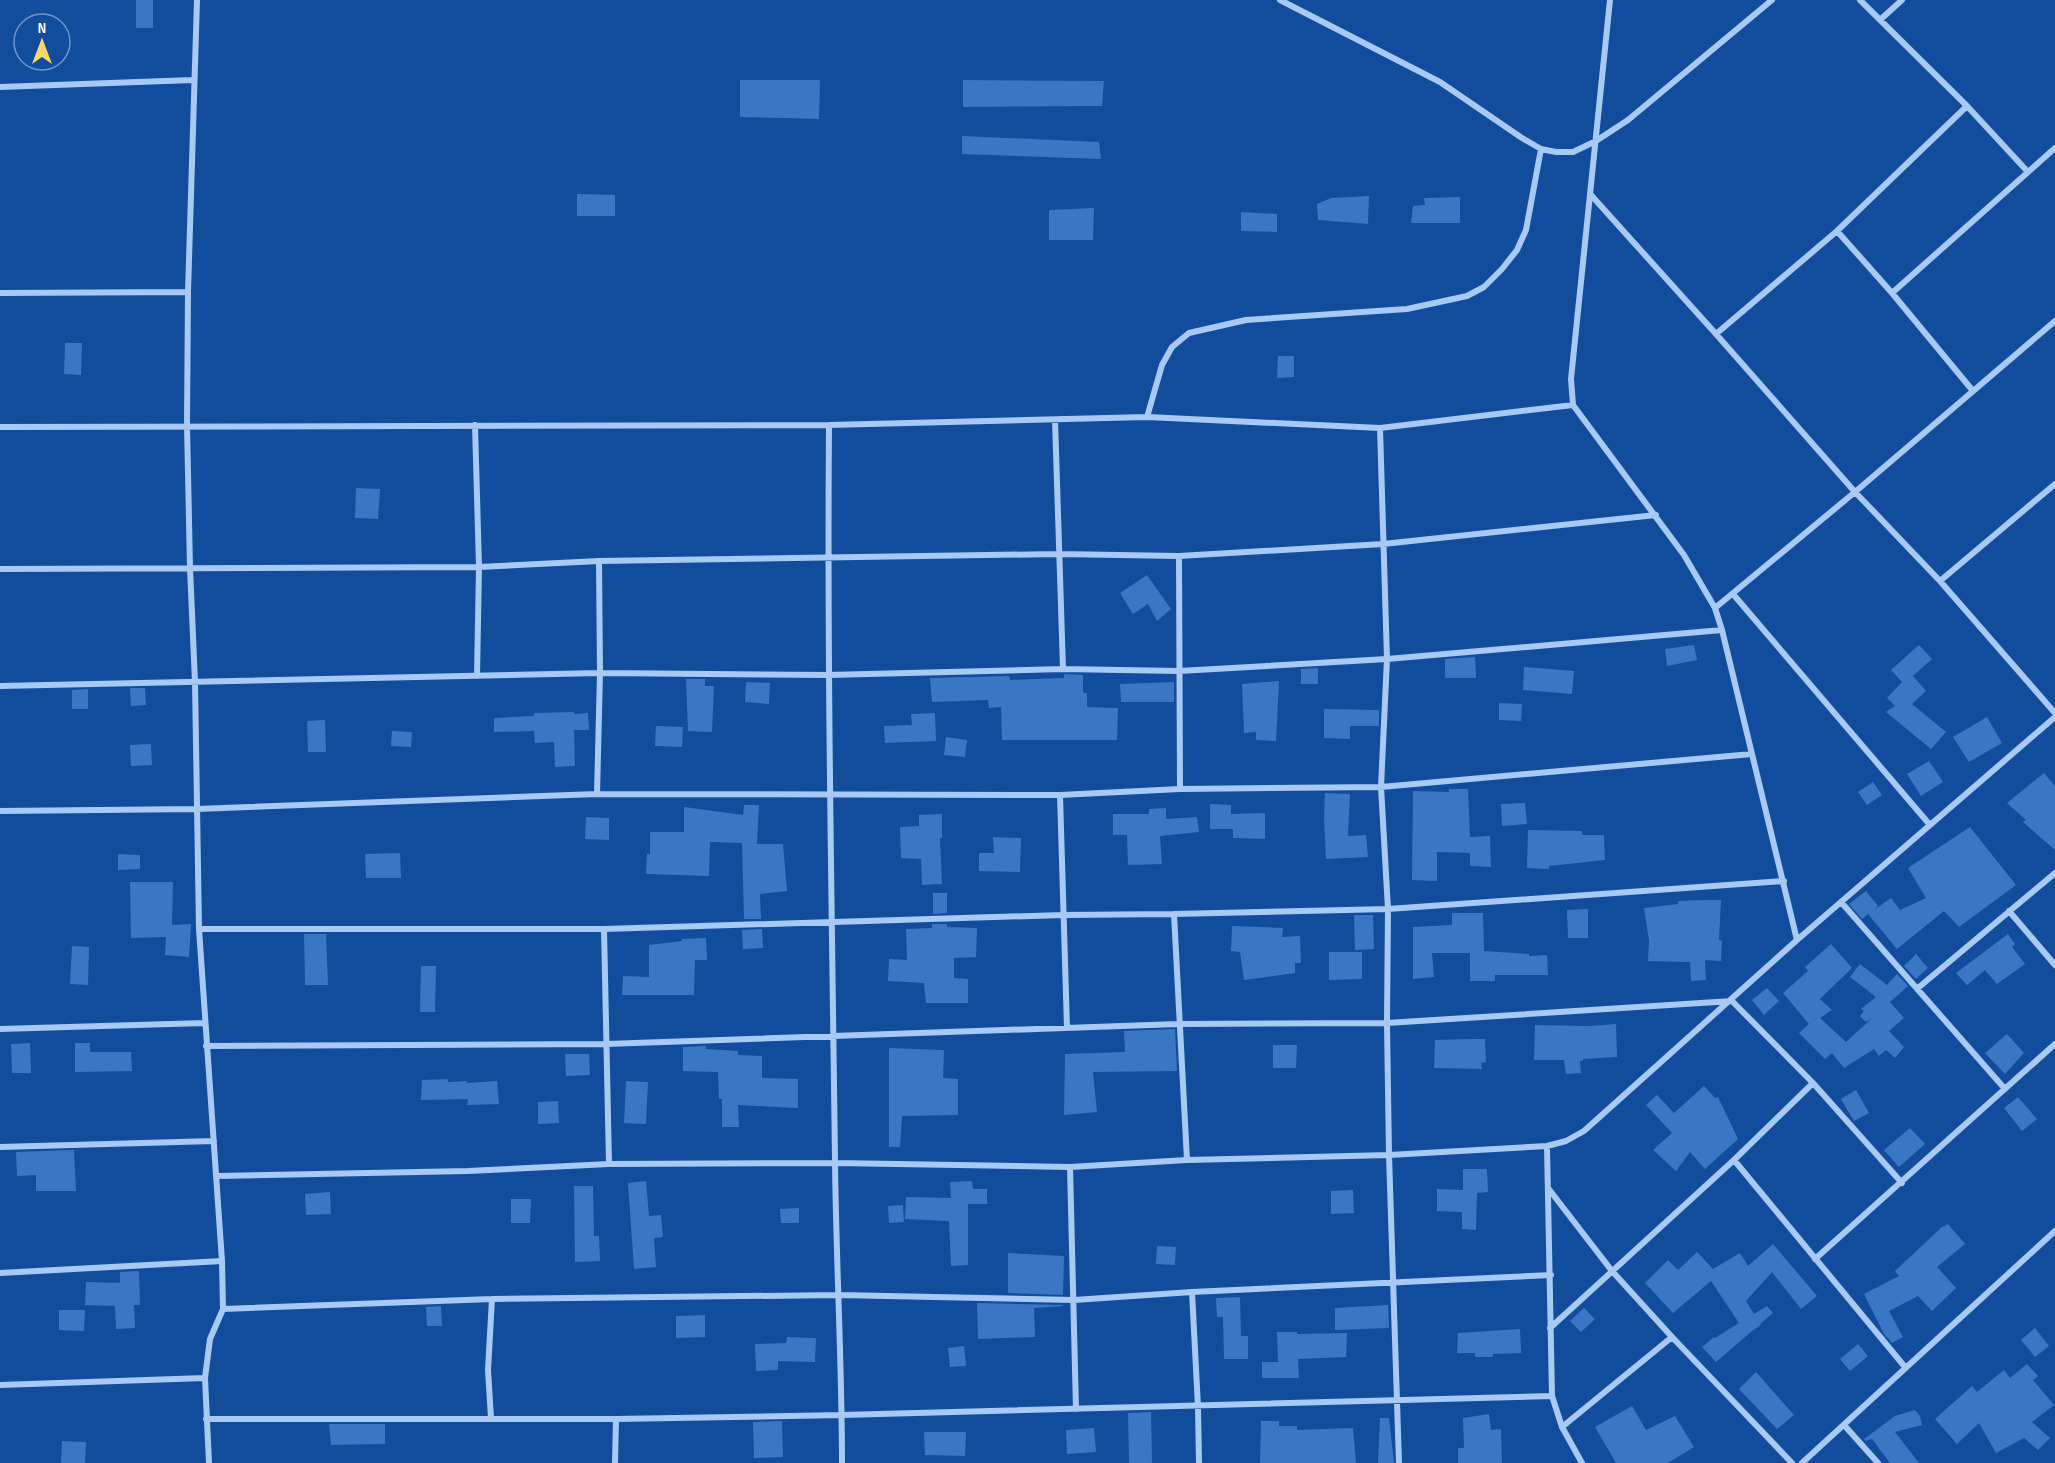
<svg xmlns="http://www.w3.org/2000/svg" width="2055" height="1463" viewBox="0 0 2055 1463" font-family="'Sofia Sans Condensed',sans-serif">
	<rect width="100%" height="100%" fill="#124d9d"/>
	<path fill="#3b76c4" d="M136 0H153V28H136Z
		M740 80H820L819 119 740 117Z
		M963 80 1104 81 1102 106 963 107Z
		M962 136 1099 142 1101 159 962 154Z
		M577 194 615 195V216H577Z
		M1369 196 1368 224 1318 220 1317 204 1331 198Z
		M1460 197V223H1411L1413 206 1425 205 1424 198Z
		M1094 208 1093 240H1049V210Z
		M1241 212 1277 214V232L1241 231Z
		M65 343H82L81 375 64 374Z
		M1278 356H1294V377L1277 378Z
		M356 488 380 489 378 519 355 518Z
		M1147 575 1171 609 1157 621 1148 604 1133 614 1120 593Z
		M1694 645 1697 660 1667 666 1665 649Z
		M1919 645 1932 659 1913 676 1926 691 1912 704 1946 732 1931 749 1886 712 1895 706 1887 698 1902 682 1891 670Z
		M1475 657 1476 678H1445V659Z
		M1524 667 1574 671 1572 694 1523 690Z
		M1318 668V684H1301V669Z
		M1064 674 1083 675V693H1087V707L1118 708 1117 740H1002L1001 707 989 708 988 700 932 702 930 678 1009 676 1010 680 1064 678Z
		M686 679H705V686H714L712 732 688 731Z
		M1279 681 1276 741 1256 740V732L1244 733 1242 684Z
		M746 682 770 683 769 704 745 702Z
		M1174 682V702H1121L1120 684Z
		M130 688H145L146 705 131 706Z
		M88 689V709H72V690Z
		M1499 703 1522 704 1521 721 1499 720Z
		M1324 709 1379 710V726H1350V739L1324 738Z
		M574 712V714L588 713 589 730H574L575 766 555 767 554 742 535 743 534 731 494 732V718L534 716V713Z
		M935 713 936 741 885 743 884 726 912 725 911 714Z
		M1987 717 2002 743 1969 762 1953 737Z
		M325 720 326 752H308L307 721Z
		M656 726 683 727 682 747 655 746Z
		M392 731 412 732 411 747 391 746Z
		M946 737 967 740 965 757 944 755Z
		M151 744 152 765 131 766 130 745Z
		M1929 761 1943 782 1921 796 1907 774Z
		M2044 773 2055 786V850L2023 822 2026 820 2007 803Z
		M1873 782 1882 795 1867 805 1858 792Z
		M1449 789H1468L1470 837 1490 836 1491 867 1470 866V853L1437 852V881L1412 880 1413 791 1449 792Z
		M1325 793 1350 794 1348 836 1366 835 1368 857 1326 859 1324 819Z
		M1525 803 1527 824 1502 826 1501 804Z
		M1210 804 1231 805V814L1265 813V839L1233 838V829H1210Z
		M744 805H759L757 844H783L787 891 760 894 761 919H744L742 843 710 842 709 876 646 874 647 854H650V832H684V807L743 815Z
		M1166 808V819L1197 817 1199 832 1160 836 1162 864 1128 865 1127 835H1113V814H1149V809Z
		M942 814V838H940L942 884 922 885 921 859 901 858 900 827 919 826V815Z
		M586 817 609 818V840L585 839Z
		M1970 827 2016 885 1959 927 1944 911 1897 949 1868 914 1862 919 1849 904 1866 891 1878 906 1874 910 1891 898 1900 910 1926 898 1908 868Z
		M1528 830 1582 831V835H1604L1605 860 1549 866V869L1527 868Z
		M993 837 1021 838 1020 872 979 871V853H994Z
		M400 853 401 878H366L365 854Z
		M118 854 140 855V869L118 870Z
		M130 882H173L172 925 191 924 189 957 165 955 166 937 131 938Z
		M933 893H947V913L933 914Z
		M1705 900H1721L1719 940 1722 941 1721 961 1705 960 1706 980 1691 981 1690 962 1648 961 1649 940 1644 908 1678 904V901Z
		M1588 909V938H1568L1567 910Z
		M1452 913H1483L1484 951 1529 954V956L1547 955 1548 975H1495V981H1470V953H1432L1434 977 1413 979V927L1452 925Z
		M1354 915H1373L1374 949 1355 950Z
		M932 924H947V927L977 928 976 957 954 958V978L968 979V1003H926L924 983 888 981 889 959 907 960 906 929 932 928Z
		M1232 926 1283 928 1282 937 1300 936 1301 963H1295V973L1244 980 1240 952 1231 951Z
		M762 929 763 948 743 949 742 930Z
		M304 934H326L328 985H305Z
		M2008 934 2015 944 2012 947 2025 964 1997 984 1985 970 1967 985 1956 973Z
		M706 938 707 960H695L694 995H622L623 976 649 977V945L682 941V939Z
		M1831 944 1852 968 1820 999 1832 1010 1820 1018 1846 1042 1871 1019 1866 1022 1860 1016 1864 1011 1861 1009 1876 997 1850 977 1860 964 1887 985 1897 974 1908 986 1890 1002 1904 1018 1889 1031 1904 1047 1895 1058 1886 1050 1879 1056 1874 1049 1844 1068 1832 1053 1825 1059 1799 1033 1809 1024 1783 993 1808 971 1805 967Z
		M72 946 89 947 88 985 70 984Z
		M1329 952H1362V979L1329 980Z
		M1916 954 1928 968 1916 979 1904 966Z
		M421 966H436L435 1012H420Z
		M1767 988 1779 1001 1764 1015 1752 1000Z
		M1616 1024 1617 1057 1583 1059V1061H1580L1581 1073 1566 1074 1564 1060H1534L1535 1025 1590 1026Z
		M1175 1029 1177 1071 1093 1072 1097 1112 1064 1115 1065 1054 1125 1052 1124 1031Z
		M2007 1034 2024 1053 2005 1074 1985 1053Z
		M1470 1039H1485L1486 1062 1481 1063 1482 1069 1434 1068 1435 1040Z
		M30 1043 31 1073H12L11 1044Z
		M75 1043H90V1052H131L132 1071 75 1072Z
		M1273 1045H1297L1296 1068H1273Z
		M706 1046V1049L738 1051V1055L762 1056V1078L798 1079V1108L738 1105 739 1127H722V1099H719L718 1072 683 1071V1047Z
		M889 1048 944 1050 943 1078 958 1079V1115L902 1116 900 1147H889Z
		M565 1054H589L590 1075 566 1076Z
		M448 1079V1082L467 1081V1083L497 1081 499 1104 467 1105 468 1099 421 1100 422 1080Z
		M626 1081 648 1082 646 1124 624 1123Z
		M1704 1086 1715 1098 1718 1097 1738 1139 1705 1169 1690 1152 1676 1171 1653 1150 1672 1133 1646 1105 1657 1095 1674 1113Z
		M1856 1090 1869 1113 1854 1121 1841 1099Z
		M2018 1097 2037 1119 2022 1131 2004 1108Z
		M558 1101 559 1123 538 1124V1102Z
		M1910 1128 1925 1144 1899 1167 1884 1150Z
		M74 1150 76 1191H36V1175L17 1176 16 1152Z
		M1463 1169H1487L1488 1192 1477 1193 1476 1230 1462 1229V1212L1437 1211V1189L1463 1190Z
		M646 1181 649 1216 661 1215 663 1237 654 1238 656 1267 634 1269 628 1183Z
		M972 1181 973 1189H987V1204H968V1265L951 1266 949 1221 905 1219 906 1197 951 1198 950 1182Z
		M574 1186H593L594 1236H599L600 1261 575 1262Z
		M1353 1190 1354 1213 1331 1214V1191Z
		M330 1192 331 1214 306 1215 305 1194Z
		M511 1199H531L530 1223H511Z
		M903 1205 904 1222 889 1223 888 1206Z
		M799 1208V1223H781L780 1209Z
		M1948 1224 1965 1244 1937 1267 1956 1288 1932 1311 1918 1296 1889 1311 1903 1337 1892 1343 1884 1334 1864 1294 1899 1276 1895 1271 1943 1226V1227Z
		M1773 1244 1817 1296 1801 1309 1772 1272 1746 1301 1754 1314 1767 1306 1773 1313 1760 1324 1761 1325 1752 1331 1716 1362 1702 1347 1714 1337 1715 1338 1739 1323 1711 1281 1673 1313 1645 1283 1668 1260 1678 1270 1697 1252 1713 1269 1740 1253 1748 1266Z
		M1157 1246 1176 1247 1175 1265 1156 1264Z
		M1008 1253 1064 1256 1063 1295 1008 1293Z
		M139 1271 140 1305H134L135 1328 116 1329 115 1306 85 1305 86 1282 120 1283V1272Z
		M1240 1297 1241 1336H1248V1359H1224L1223 1317H1217L1216 1298Z
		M977 1303 1063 1305V1306L1034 1308 1035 1337 978 1339Z
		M1388 1305 1389 1328 1335 1330V1308Z
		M441 1306 442 1326H427L426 1307Z
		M1584 1308 1595 1319 1581 1332 1570 1321Z
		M59 1310H85L84 1331 59 1330Z
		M705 1315V1337L676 1338V1316Z
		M2035 1328 2049 1346 2035 1357 2021 1340Z
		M1520 1329 1521 1353 1493 1354V1357H1475V1353H1457L1458 1333Z
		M1277 1332H1297V1334L1347 1333 1346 1357 1298 1359 1299 1378H1262V1362H1278Z
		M787 1337 816 1338 815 1362 778 1361V1370L756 1371 755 1344 786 1343Z
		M1858 1344 1868 1356 1850 1371 1840 1359Z
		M964 1346 966 1366 950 1367 948 1348Z
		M2027 1364 2038 1376 2033 1380 2054 1405 2032 1422 2050 1438 2038 1450 2024 1438 1996 1453 1979 1423 1957 1444 1935 1419 1972 1386 1977 1392 2004 1370 2010 1378Z
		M1756 1372 1794 1415 1777 1429 1739 1389Z
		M1632 1406 1646 1430 1675 1416 1694 1447 1668 1463H1616L1595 1427Z
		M1915 1410 1920 1416 1922 1425 1895 1432 1919 1463H1890L1872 1439 1865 1441 1864 1439 1895 1416Z
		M1151 1412 1152 1463H1129L1128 1413Z
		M1489 1414 1491 1430 1501 1429 1502 1463H1458V1448H1464L1463 1418Z
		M1380 1418H1389L1394 1463H1378Z
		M782 1421 783 1457 754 1458 753 1422Z
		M1261 1421H1279V1426H1297V1430L1353 1428 1356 1463H1260Z
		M329 1424H385V1444L331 1445Z
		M1094 1428 1096 1452 1067 1454 1066 1430Z
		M924 1432H966L965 1456 925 1455Z
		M62 1441 86 1442 85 1463H61Z"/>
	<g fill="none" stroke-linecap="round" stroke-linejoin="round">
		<path stroke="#a7c9f4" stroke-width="6" d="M197 0 188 292 187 425 190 568 195 682 199 929 222 1261 223 1309 210 1339 205 1378 209 1463
			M1280 0 1440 82 1522 138 1541 149 1556 152H1573L1596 141 1628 120 1772 0
			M1860 0 1967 106 2028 172
			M1880 20 1902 0
			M0 87 193 80
			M1591 195 1716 334 1855 492 1940 581 2055 713
			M1837 231 1892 293 1973 391
			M0 293 188 292
			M1892 293 2055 148
			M1716 334 1837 231 1967 106
			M1147 417 1162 365 1172 347 1189 333 1246 320 1407 309 1467 296 1484 287 1502 269 1517 250 1526 230 1541 149
			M1055 420 1063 669
			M475 425 479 567 477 676
			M829 425C827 670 832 915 835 1161 836 1261 842 1362 842 1463
			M0 427 829 425 1147 417 1380 428 1573 405
			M1380 428 1387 659 1381 787 1388 909 1387 1023 1389 1155 1399 1463
			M1179 556 1180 789
			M0 569 479 567 599 561 1058 554 1179 556 1383 544 1656 515
			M1940 581 2055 484
			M1733 594 1930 825
			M1715 608 1855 492 2055 321
			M0 686 600 673 828 675 1063 669 1179 671 1387 659 1722 630
			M597 794 600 673 599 561
			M1060 795 1067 1028
			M0 811 197 809 597 794 1060 795 1180 789 1381 787 1752 754
			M1841 902 2005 1089
			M2009 911 2055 965
			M1174 914 1187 1160
			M199 929H604L1063 915 1174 914 1388 909 1784 881
			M604 929 609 1164
			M1797 940 2055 717
			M1918 988 2055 873
			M0 1029 205 1023
			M206 1046 606 1044 1178 1024 1387 1023 1732 1001 1813 1083 1902 1183
			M1547 1146 1552 1396 1562 1427 1582 1463
			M0 1147 214 1141
			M1734 1160 1905 1367
			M1070 1167 1076 1409
			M216 1176 468 1171 609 1164 835 1163 1070 1167 1187 1160 1389 1155 1547 1146 1566 1141 1584 1131 1797 940 1722 630 1715 608 1684 555 1573 405 1571 379 1610 0
			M1548 1188 1612 1271 1672 1337 1792 1463
			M1815 1259 2055 1044
			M0 1273 222 1261
			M1192 1292 1198 1407 1199 1463
			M223 1309 492 1299 839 1295 1074 1300 1192 1292 1551 1275
			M1550 1328 1734 1160 1813 1083
			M0 1385 205 1378
			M491 1418 488 1370 492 1299
			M206 1419H616L842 1415 1552 1396
			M1844 1425 1878 1463
			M1562 1427 1672 1337
			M615 1463 616 1419
			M1802 1463 2055 1231"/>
	</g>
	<g transform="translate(42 42)"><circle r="28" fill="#124d9d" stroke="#7194c4" stroke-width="1.5"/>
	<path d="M0-4.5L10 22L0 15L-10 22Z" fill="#ffd66a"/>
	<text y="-9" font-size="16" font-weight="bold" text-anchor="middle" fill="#ffffff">N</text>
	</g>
</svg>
